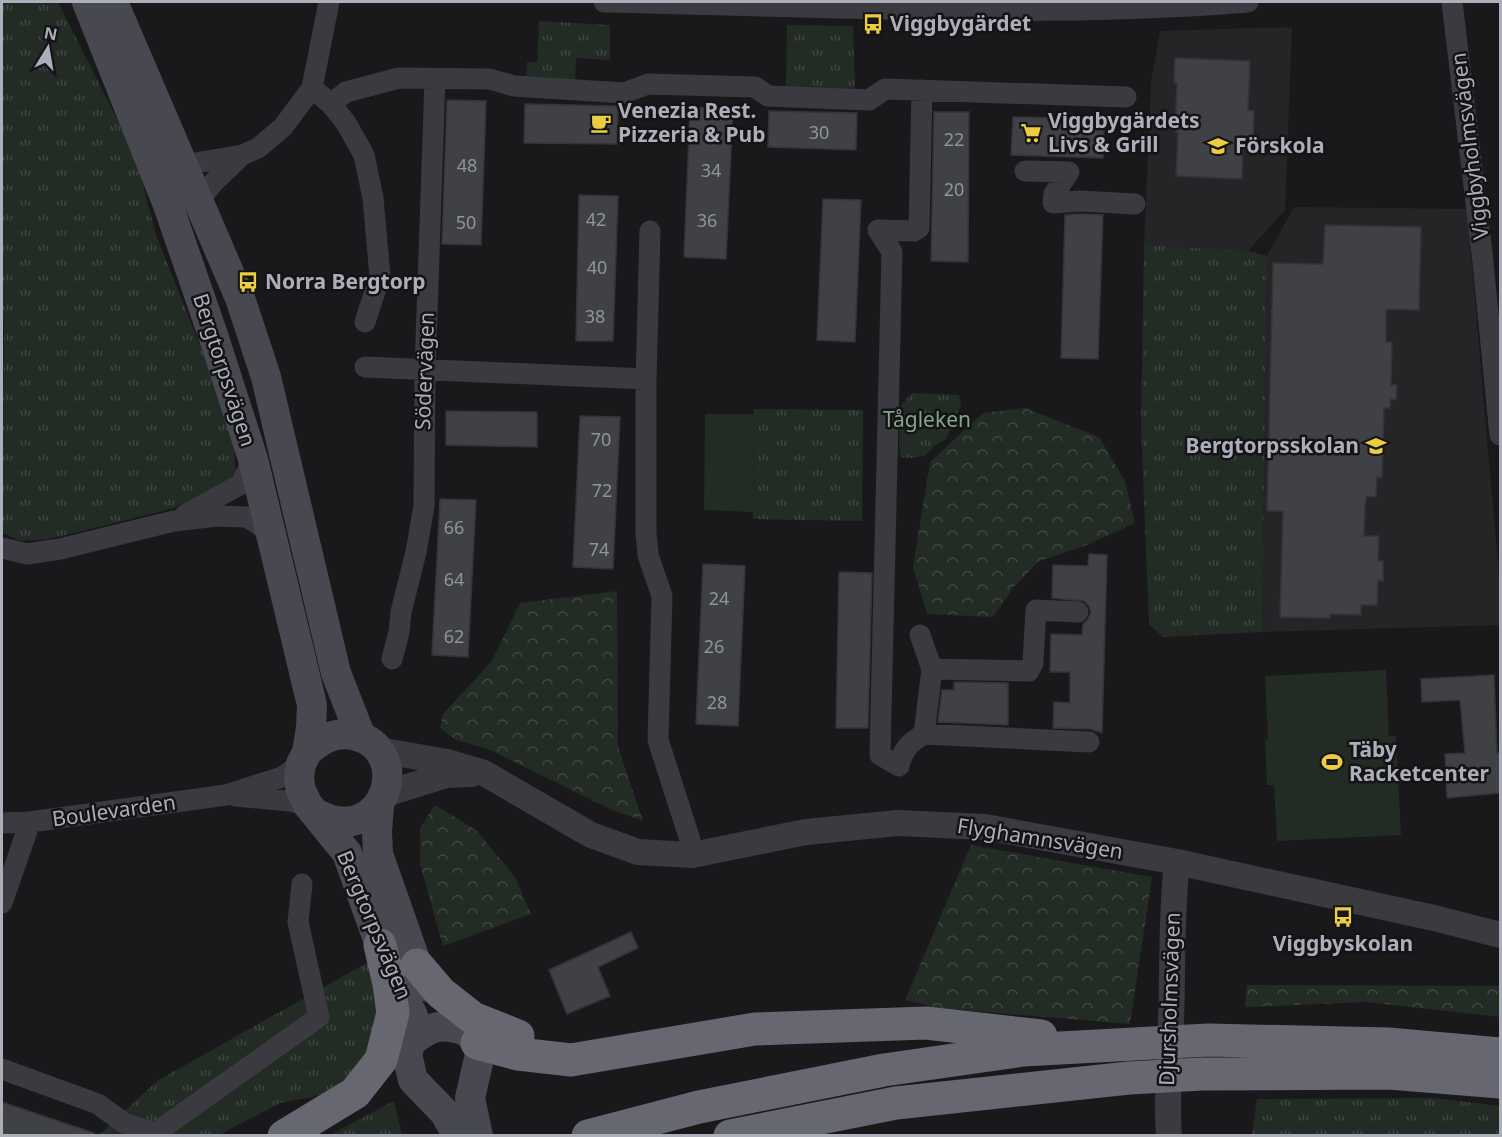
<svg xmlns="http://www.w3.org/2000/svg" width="1502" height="1137" viewBox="0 0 1502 1137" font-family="'Noto Sans',sans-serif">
	<defs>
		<pattern id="grass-tufts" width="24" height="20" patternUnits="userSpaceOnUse" patternTransform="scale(1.5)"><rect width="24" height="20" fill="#232b25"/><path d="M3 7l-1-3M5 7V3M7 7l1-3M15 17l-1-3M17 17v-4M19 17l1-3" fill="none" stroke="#404743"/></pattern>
		<pattern id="forest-crowns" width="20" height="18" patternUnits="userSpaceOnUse" patternTransform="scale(1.5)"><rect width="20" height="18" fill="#232b25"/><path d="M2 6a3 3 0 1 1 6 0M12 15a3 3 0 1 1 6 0" fill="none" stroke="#404743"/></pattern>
	</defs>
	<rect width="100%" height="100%" fill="#19191b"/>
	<path fill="#252528" d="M1292 27 1285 210 1248 251 1144 245 1151 82 1160 31Z
		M1294 207 1467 209 1500 587V625L1262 632 1267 256Z"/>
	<path fill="url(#grass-tufts)" d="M2 2H58L136 157 156 235 215 383 234 449 236 473 217 490 171 509 49 539 21 541 2 533 4 325 2 315Z
		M539 21 610 25V60L576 58 575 84 526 83 527 62H537Z
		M787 25 853 26 855 90 786 89Z
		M1144 245 1248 251 1267 256 1262 632 1163 637 1149 624 1141 426Z
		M912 393 959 395 961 405 946 439 934 446 925 456 910 458 901 457 899 442 900 407Z
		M754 409 863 410 862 521 753 519Z
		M370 961 381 987 372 1053 348 1082 321 1095 280 1103 219 1135 98 1136 157 1081Z
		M1433 1098 1500 1106V1135H1252L1257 1099Z
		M394 1101 402 1135H330Z"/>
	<path fill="url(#forest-crowns)" d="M1025 408 1099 437 1125 481 1135 523 1082 547 1039 561 1014 587 993 617 927 614 913 567 930 462 983 413Z
		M617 591 618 747 643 821 612 810 488 749 456 740 440 728 443 714 492 661 520 603Z
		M435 805 476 830 515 877 531 914 443 946 420 864V828Z
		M971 845 1152 877 1130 1024 938 1008 905 1000Z
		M1247 985 1500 986V1017L1366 1002 1245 1007Z"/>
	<path fill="#232b25" d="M705 414H754L753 512 704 510Z
		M1386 670 1389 736H1396L1401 835 1277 841 1274 785H1267L1265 740 1268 739 1265 676Z"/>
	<path fill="#404145" stroke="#343337" stroke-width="1.5" d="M1175 58 1250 61 1248 110 1254 111 1253 141H1243L1242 179 1176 176 1178 133 1175 132 1177 83H1174Z
		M447 100 486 101 481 245 442 244Z
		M525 104 618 106 617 144 524 143Z
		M690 107 733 109 726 259 684 257Z
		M769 111 857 113 856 150 768 147Z
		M934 112H969L968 262 931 261Z
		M1013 117 1104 119 1103 158 1011 155Z
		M579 195 618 196 613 341H576Z
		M823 199 861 200 855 342 817 340Z
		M1080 214 1103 215 1098 359 1061 358 1065 215Z
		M1325 225 1421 227 1419 310 1386 309V342H1392L1391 385H1397L1396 400 1391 399 1390 408H1384L1382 478 1377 477 1376 497 1367 496 1365 505 1364 536H1379L1378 561H1383V581L1378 580 1377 605H1361V615L1330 614V618L1280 617 1283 511H1267L1273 263 1323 264Z
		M446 411 537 412V447L446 445Z
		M580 416 620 417 613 569 573 567Z
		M440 499 476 500 468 657 432 655Z
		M1089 554 1107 555 1102 733 1090 729 1053 728 1054 702 1070 703V672H1050L1051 634 1082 635 1083 624 1088 619 1091 612 1089 606 1084 601 1052 598 1053 565 1088 566Z
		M703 564 745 566 738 726 696 724Z
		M839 572 872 573 868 728H836Z
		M1494 675 1497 753 1500 752V793L1447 798 1445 754 1465 753 1460 700 1422 702 1421 679Z
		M954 682 1008 683V725L938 722 942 690H954Z
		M631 932 638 948 598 967 610 996 567 1014 549 970Z
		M2 1102 94 1133V1136H2Z"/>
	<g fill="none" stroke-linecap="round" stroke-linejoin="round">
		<path stroke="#3a3a40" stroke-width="21" d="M604 2C818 6 1034 19 1248 2
			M1452 2 1482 253 1500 435
			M312 88 331 104 346 123 364 155 373 198 380 276 365 322
			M922 90 919 228 914 231 878 230 892 252 880 755 899 766C903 749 909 743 924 734L1089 742
			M331 104 346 92 399 78 490 79 514 86 624 93 648 84 755 87 768 96 869 100 885 89 1126 97
			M184 165 242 155 258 148 283 127 312 88 329 2
			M1025 171 1069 172 1054 194 1053 203 1080 201 1135 204
			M199 200 213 183 242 155
			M650 231 646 379V532L648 555 662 596 658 740 690 840
			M365 367 646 379
			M185 515 241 484 253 459
			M2 548 27 554 60 549 174 521 217 516 246 517 258 524 272 536
			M920 635 932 669 924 734
			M392 659 399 632 401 612 416 552 424 506 425 370 435 79
			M932 669 1029 671 1033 663 1036 610 1078 612
			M235 796 290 801 308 805
			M2 823 30 822 226 795 282 777 301 764
			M2 903 30 822
			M2 1069 98 1104 124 1123 154 1133
			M151 1136 319 1017 298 922 302 884"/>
		<path stroke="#3a3a40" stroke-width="26" d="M379 750 447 762 484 773 591 835 638 852 692 855 806 832 898 823 985 827 1177 862 1434 918 1500 935
			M385 794 446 775 472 774
			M1169 1136C1166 1097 1170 1058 1171 1020 1173 967 1171 914 1177 862"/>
		<path stroke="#484950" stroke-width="30" d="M87 2 168 205 213 335 253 459 312 705 311 728 307 752 301 764 299 778 301 791 308 805 347 853 380 945 413 1016 411 1042 407 1054 413 1080 444 1112 458 1136
			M113 2 240 298 266 377 336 673 361 737
			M307 752C321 739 334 732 353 735 416 748 385 850 317 814
			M379 805 377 831 378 854 417 965 429 987
			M462 1026 477 1043 480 1054 470 1098 478 1136
			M411 1042C432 1025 441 1023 466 1031"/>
		<path stroke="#666771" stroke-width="33" d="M417 965 441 993 473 1018 518 1036
			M477 1043 518 1054 571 1060 755 1029 926 1023 1041 1036
			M284 1136 355 1093 381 1060 393 1013 389 984 380 945
			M588 1136 699 1107 884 1070 1023 1050 1208 1040 1388 1044 1500 1054
			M730 1136 896 1103 1129 1078 1202 1074 1389 1073 1500 1082"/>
	</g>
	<defs>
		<g id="bus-bare" transform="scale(1.62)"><path d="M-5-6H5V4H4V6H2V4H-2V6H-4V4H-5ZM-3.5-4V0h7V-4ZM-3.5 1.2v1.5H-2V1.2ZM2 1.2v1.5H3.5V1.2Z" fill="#eccc40" stroke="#141416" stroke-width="2.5" paint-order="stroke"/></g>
		<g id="cafe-bare" transform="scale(1.62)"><path d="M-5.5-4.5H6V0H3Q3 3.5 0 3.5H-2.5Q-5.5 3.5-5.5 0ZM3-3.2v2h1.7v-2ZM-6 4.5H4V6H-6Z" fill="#eccc40" stroke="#141416" stroke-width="2.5" paint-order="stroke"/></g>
		<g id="supermarket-bare" transform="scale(1.62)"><path d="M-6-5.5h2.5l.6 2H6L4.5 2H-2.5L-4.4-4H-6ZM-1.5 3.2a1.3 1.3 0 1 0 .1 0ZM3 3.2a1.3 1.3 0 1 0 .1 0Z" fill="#eccc40" stroke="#141416" stroke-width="2.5" paint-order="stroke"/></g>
		<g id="school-bare" transform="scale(1.62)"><path d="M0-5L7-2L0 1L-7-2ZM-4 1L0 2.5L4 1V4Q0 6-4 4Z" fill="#eccc40" stroke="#141416" stroke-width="2.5" paint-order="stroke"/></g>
		<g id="stadium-bare" transform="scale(1.62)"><path d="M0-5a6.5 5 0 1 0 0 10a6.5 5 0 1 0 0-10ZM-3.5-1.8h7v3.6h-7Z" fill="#eccc40" stroke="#141416" stroke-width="2.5" paint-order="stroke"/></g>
	</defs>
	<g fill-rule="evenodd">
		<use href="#bus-bare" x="873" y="24"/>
		<use href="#cafe-bare" x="601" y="123"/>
		<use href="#supermarket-bare" x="1031" y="133"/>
		<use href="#school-bare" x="1218" y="146"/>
		<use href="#bus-bare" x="248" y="282"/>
		<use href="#school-bare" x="1376" y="446"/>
		<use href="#stadium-bare" x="1332" y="762"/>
		<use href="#bus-bare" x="1343" y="917"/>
	</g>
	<g text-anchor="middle" stroke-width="5" stroke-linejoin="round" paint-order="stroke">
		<g font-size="18" fill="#91939d">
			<text x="819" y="139">30</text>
			<text x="954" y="146">22</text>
			<text x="467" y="172">48</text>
			<text x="711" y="177">34</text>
			<text x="954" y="196">20</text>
			<text x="596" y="226">42</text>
			<text x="707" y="227">36</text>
			<text x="466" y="229">50</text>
			<text x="597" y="274">40</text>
			<text x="595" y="323">38</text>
			<text x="601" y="446">70</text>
			<text x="602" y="497">72</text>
			<text x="454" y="534">66</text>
			<text x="599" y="556">74</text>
			<text x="454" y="586">64</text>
			<text x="719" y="605">24</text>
			<text x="454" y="643">62</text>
			<text x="714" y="653">26</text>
			<text x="717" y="709">28</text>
		</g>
		<g font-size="21" font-weight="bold" fill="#acaeba" stroke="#141416" text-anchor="start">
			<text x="890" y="31">Viggbygärdet</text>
			<text x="618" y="118">Venezia Rest.<tspan x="618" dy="24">Pizzeria &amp; Pub</tspan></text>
			<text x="1048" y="128">Viggbygärdets<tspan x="1048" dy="24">Livs &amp; Grill</tspan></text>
			<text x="1235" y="153">Förskola</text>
			<text x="265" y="289">Norra Bergtorp</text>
			<text x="1359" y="453" text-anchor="end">Bergtorpsskolan</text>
			<text x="1349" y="757">Täby<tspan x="1349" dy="24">Racketcenter</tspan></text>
			<text x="1343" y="951" text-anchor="middle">Viggbyskolan</text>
		</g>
		<g font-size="21" fill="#acaeba" stroke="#141416">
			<text transform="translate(1470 146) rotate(-97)" y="7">Viggbyholmsvägen</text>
			<text transform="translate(224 370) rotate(72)" y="7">Bergtorpsvägen</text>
			<text transform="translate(425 371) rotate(-88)" y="7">Södervägen</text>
			<text transform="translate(114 811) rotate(-8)" y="7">Boulevarden</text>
			<text transform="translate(1040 839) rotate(9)" y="7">Flyghamnsvägen</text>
			<text transform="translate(374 925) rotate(67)" y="7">Bergtorpsvägen</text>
			<text transform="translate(1170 999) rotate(-88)" y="7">Djursholmsvägen</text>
		</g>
		<g font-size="21" fill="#84a48a" stroke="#141416">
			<text x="927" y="427">Tågleken</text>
		</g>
	</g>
	<rect width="1502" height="1137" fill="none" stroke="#acaeba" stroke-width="6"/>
	<g transform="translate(48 48) rotate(11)" stroke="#141416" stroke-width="4.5" paint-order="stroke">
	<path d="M0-4.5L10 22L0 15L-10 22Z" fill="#acaeba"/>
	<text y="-9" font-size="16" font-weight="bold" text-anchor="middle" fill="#acaeba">N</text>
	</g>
</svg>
